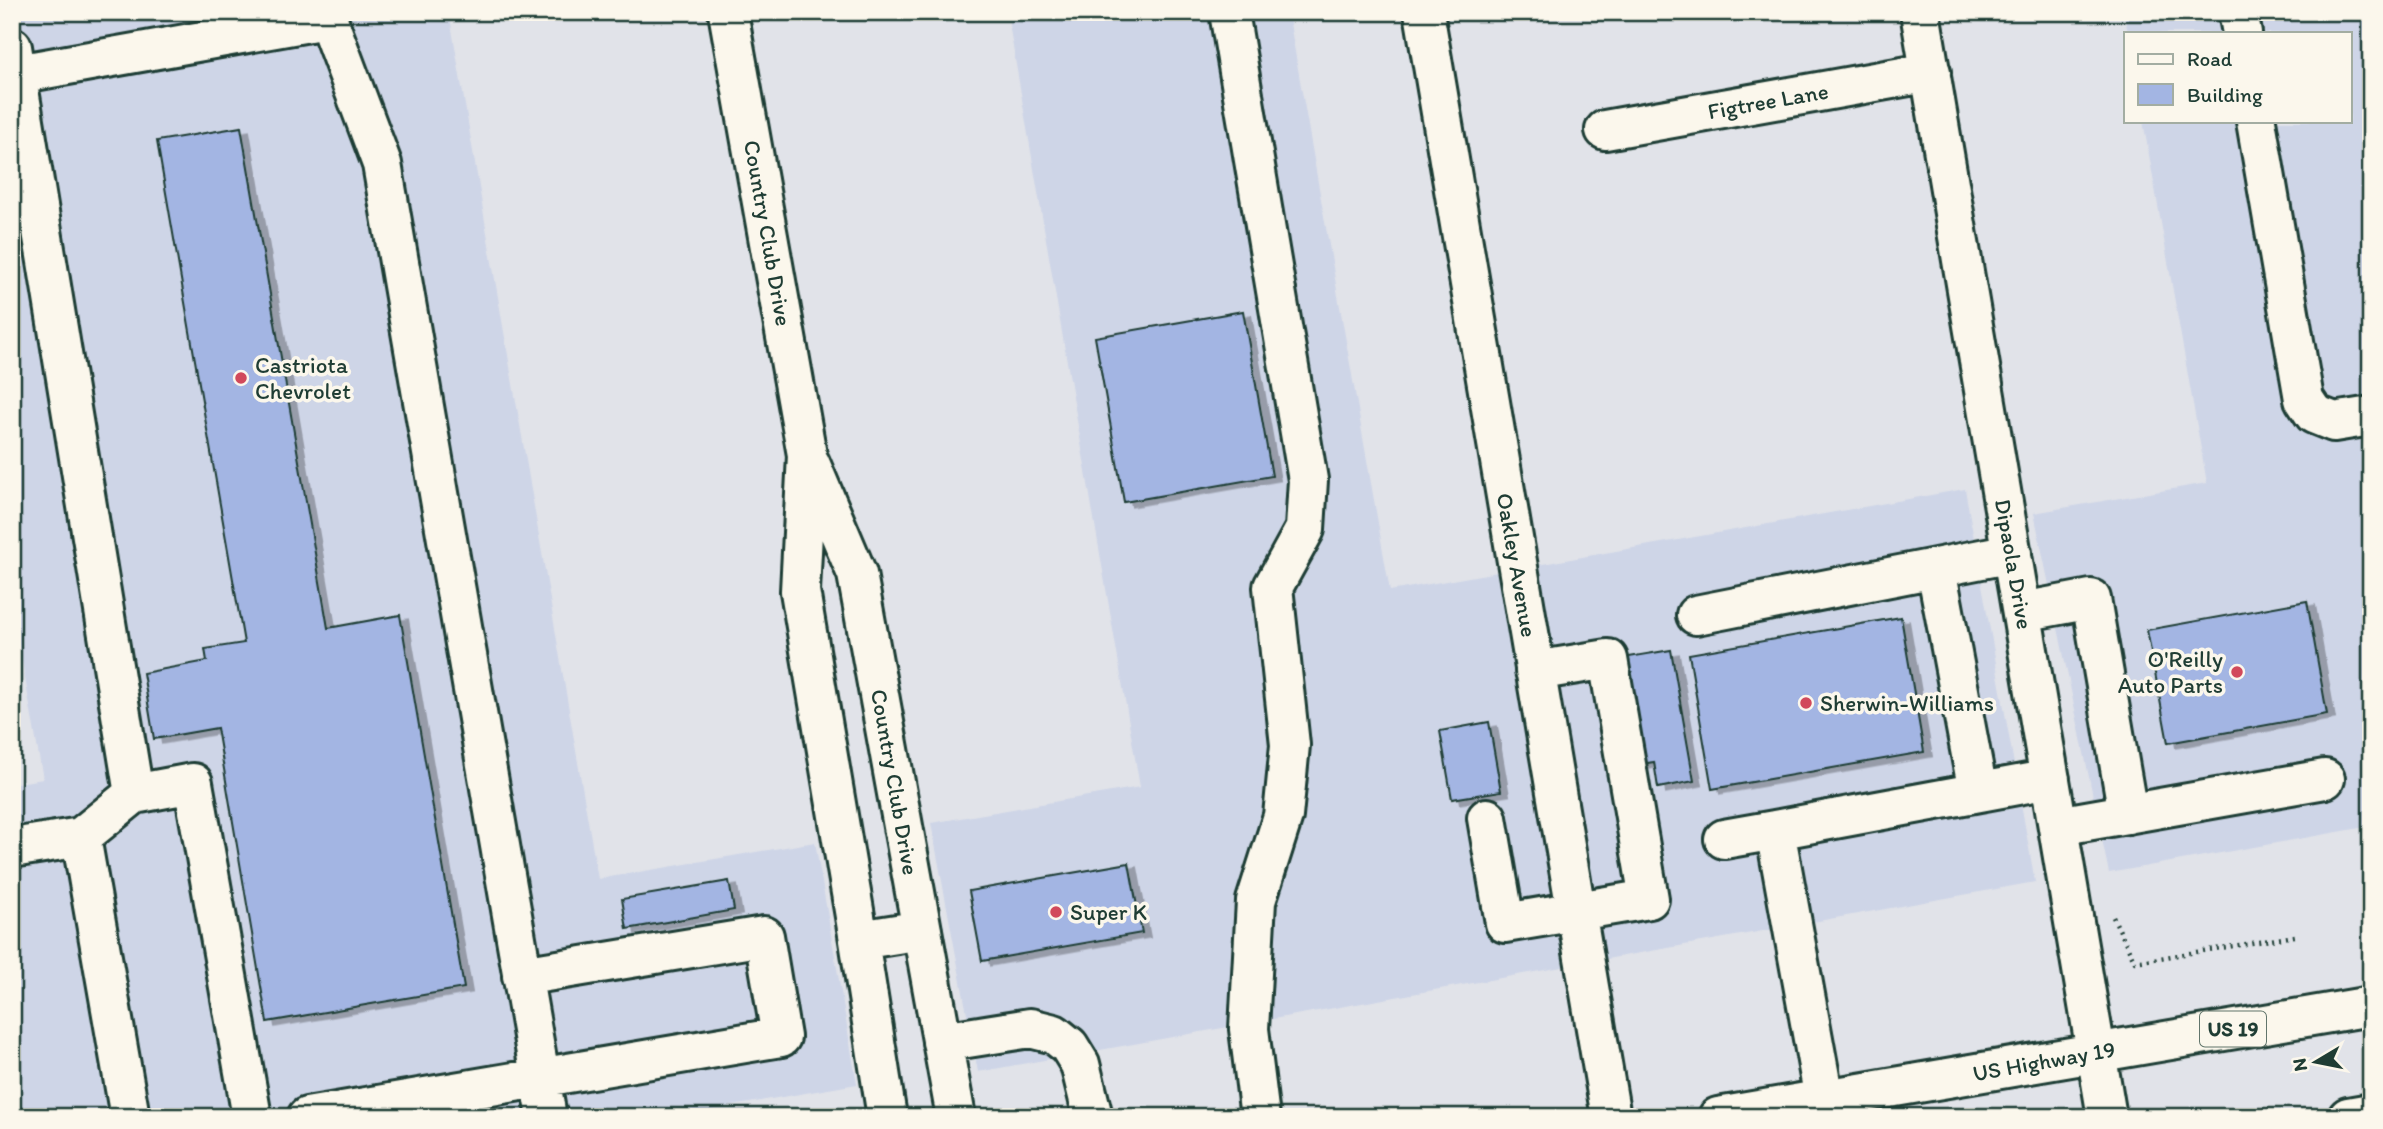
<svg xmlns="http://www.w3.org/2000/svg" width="2383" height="1129" viewBox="0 0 2383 1129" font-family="Itim,sans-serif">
	<defs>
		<filter id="shadow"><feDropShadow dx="8" dy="4.5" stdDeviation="0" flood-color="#0004"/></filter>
	</defs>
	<rect width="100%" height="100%" fill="#e1e3e9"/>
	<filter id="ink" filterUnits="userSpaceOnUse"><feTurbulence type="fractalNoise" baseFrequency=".0143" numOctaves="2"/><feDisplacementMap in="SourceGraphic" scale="14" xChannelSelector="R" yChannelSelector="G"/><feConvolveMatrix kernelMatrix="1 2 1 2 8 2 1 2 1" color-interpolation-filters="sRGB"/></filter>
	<g filter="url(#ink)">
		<path fill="#ced5e7" d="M12 12H449L598 879 815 842 857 1084 669 1117H12V784L43 779 12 605Z
			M1007 12H1288L1390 591 1965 489 2035 882 978 1072 931 823 1140 787Z
			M2124 12H2371V826L2109 873 2034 513 2207 483 2143 121H2350V33H2128Z"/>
		<path fill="#a3b5e3" stroke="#1f3d34" stroke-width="2" filter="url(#shadow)" d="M241 127 328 628 400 615 464 988 267 1022 217 728 154 739 143 673 207 661 205 649 244 643 157 141Z
			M1243 311 1272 476 1124 502 1095 337Z
			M2307 601 2327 714 2168 743 2147 630Z
			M1901 617 1924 752 1712 789 1689 654Z
			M1671 650 1694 781 1658 788 1654 762 1635 765 1617 659Z
			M1489 722 1501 791 1452 799 1440 731Z
			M1129 863 1142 933 982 961 969 891Z
			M729 881 734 910 627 929 622 899Z"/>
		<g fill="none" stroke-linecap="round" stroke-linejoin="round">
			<g stroke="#1f3d34" stroke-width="44">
				<path id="minor" d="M325 12 382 164 547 1117
					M728 12 807 455 800 591 859 940 887 1117
					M1229 12 1308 480 1305 529 1273 587 1290 745 1283 816 1256 901 1249 1029 1260 1117
					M1424 12 1611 1117
					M1920 12 2107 1117
					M2238 12 2242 33
					M12 47 134 794
					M17 74 326 19
					M2256 121 2304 399 2314 414 2334 422 2371 416
					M1605 130 1931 72
					M810 463 857 574 956 1117
					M1936 568 1978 792
					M2022 612 2091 599 2128 814
					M1696 615 2012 553
					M1487 818 1505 923 1649 899 1608 659 1535 671
					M2058 826 2325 779
					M81 837 130 1117
					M1724 839 1775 830
					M12 848 81 837 134 794 193 783 252 1117
					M859 940 922 930
					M942 1042 1030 1028 1054 1034 1069 1046 1080 1064 1093 1117
					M1824 1099 1775 830 2050 779
					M307 1117 781 1037 764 936 522 976"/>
			</g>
			<g stroke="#1f3d34" stroke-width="44">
				<path id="highway" d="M1718 1117 2371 1006
					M2348 1117 2371 1113"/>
			</g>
			<path stroke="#1f3d34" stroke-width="4.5" stroke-dasharray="2 5" stroke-linecap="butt" d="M2113 917 2135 962 2295 936"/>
			<use href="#minor" stroke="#fbf7ec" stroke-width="38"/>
			<use href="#highway" stroke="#fbf7ec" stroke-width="38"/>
		</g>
	</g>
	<g fill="#d1495b" stroke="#fbf7ec" stroke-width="2.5">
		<circle cx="241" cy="378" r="7"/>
		<circle cx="2237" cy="672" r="7"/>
		<circle cx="1806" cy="703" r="7"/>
		<circle cx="1056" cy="912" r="7"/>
	</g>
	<g text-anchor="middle" stroke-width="7" stroke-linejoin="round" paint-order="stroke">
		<rect fill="#fbf7ec" stroke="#61756b" stroke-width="2" x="2200" y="1011.5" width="66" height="35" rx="5"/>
		<g font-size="21" font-weight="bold" fill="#1f3d34">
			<text x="2233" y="1036">US 19</text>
		</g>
		<g font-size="23" fill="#1f3d34" stroke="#fbf7ec">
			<text transform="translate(1768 101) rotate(-10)" y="8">Figtree Lane</text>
			<text transform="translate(768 233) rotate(80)" y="8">Country Club Drive</text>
			<text transform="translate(2014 564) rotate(80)" y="8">Dipaola Drive</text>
			<text transform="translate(1517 565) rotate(80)" y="8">Oakley Avenue</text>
			<text transform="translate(895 782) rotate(80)" y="8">Country Club Drive</text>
			<text transform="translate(2044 1061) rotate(-10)" y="8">US Highway 19</text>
		</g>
		<g font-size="23" fill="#1f3d34" stroke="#fbf7ec" text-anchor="start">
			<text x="255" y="373">Castriota<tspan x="255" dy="26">Chevrolet</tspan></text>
			<text x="2223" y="667" text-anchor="end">O'Reilly<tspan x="2223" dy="26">Auto Parts</tspan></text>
			<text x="1820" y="711">Sherwin-Williams</text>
			<text x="1070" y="920">Super K</text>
		</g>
	</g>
	<rect width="2383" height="1129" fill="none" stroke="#fbf7ec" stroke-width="42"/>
	<rect x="21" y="21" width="2341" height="1087" fill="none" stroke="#1f3d34" stroke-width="2.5" filter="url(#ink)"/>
	<rect x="2124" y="32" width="228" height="91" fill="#fbf7ec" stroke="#a3ada2" stroke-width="2"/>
	<rect x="2138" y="54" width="35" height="10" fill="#fbf7ec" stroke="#a3ada2" stroke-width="2"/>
	<text x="2187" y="66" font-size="21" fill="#1f3d34">Road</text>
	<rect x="2138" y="84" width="35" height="21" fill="#a3b5e3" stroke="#a3ada2" stroke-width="2"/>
	<text x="2187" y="102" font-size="21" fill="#1f3d34">Building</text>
	<g transform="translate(2316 1062) rotate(260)" stroke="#fbf7ec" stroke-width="5" paint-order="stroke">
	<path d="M0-5L12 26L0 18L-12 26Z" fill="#1f3d34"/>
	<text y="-10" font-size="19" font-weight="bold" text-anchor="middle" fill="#1f3d34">N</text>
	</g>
</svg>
